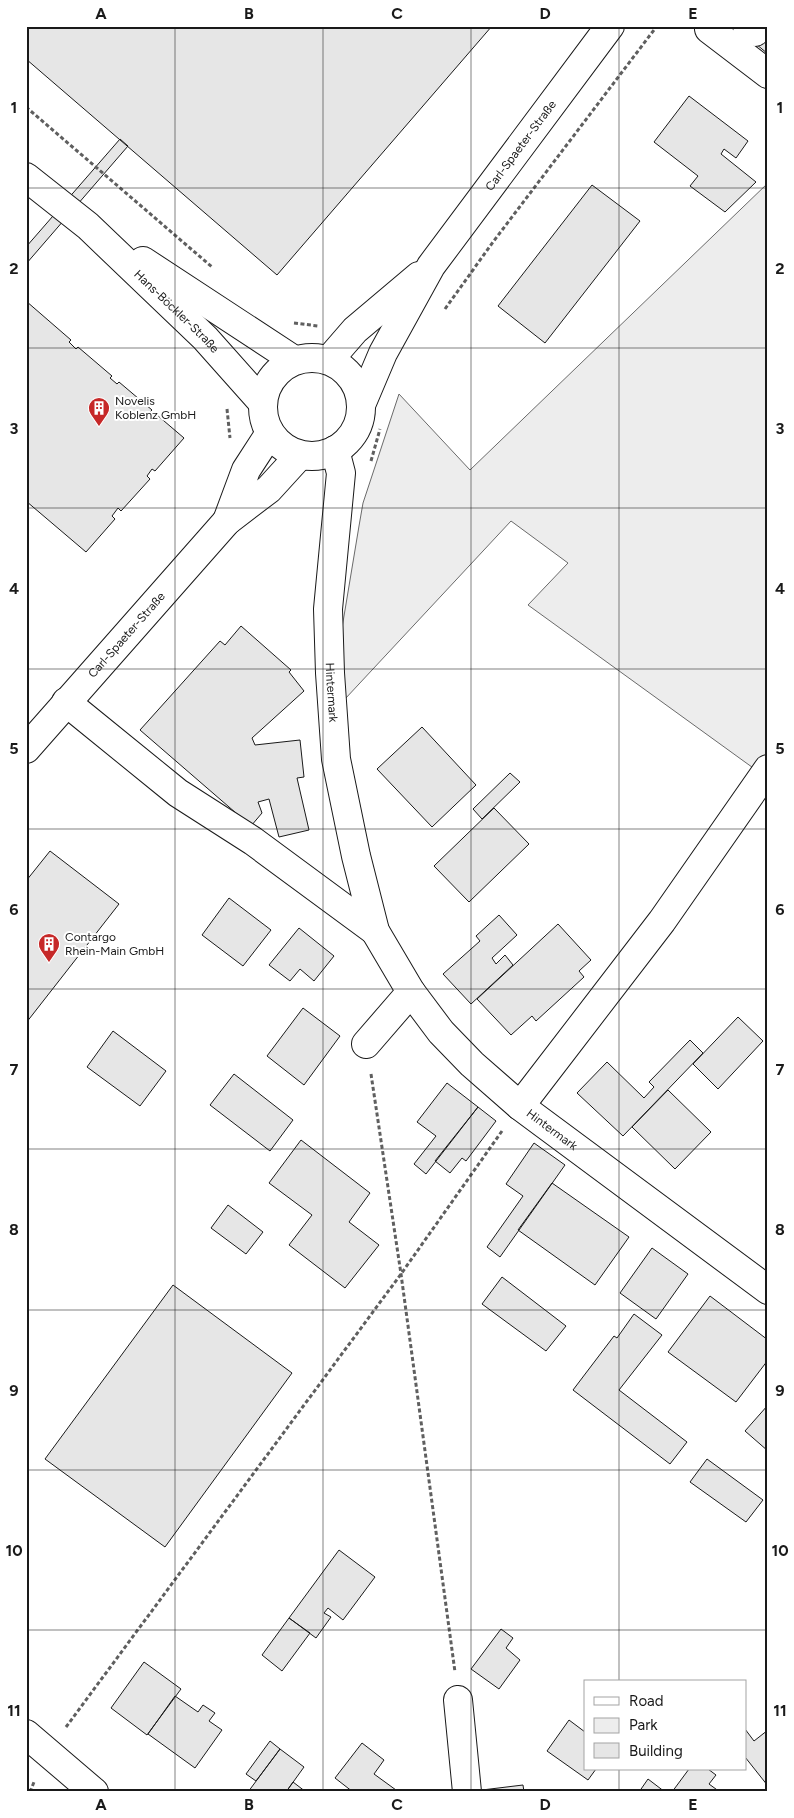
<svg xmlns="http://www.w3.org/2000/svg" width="794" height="1818" viewBox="0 0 794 1818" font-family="Figtree,sans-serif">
	<rect width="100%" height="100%" fill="#fff"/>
	<path fill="#ededed" stroke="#6a6a6a" d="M768 183V753L756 770 528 605 568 563 511 521 345 699 341 634 359 526 363 503 399 394 470 470Z"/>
	<path fill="#e6e6e6" stroke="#1a1a1a" d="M26 26H492L277 275 26 59Z
		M760 26H768V54L750 39Z
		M689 96 748 141 736 158 724 149 721 154 756 182 725 212 690 186 698 176 654 142Z
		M120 139 128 146 26 264V247Z
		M592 185 640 221 545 343 498 306Z
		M26 301 71 340 69 342 76 349 78 347 112 376 110 378 117 384 119 382 152 410 150 412 155 417 157 415 184 438 155 471 152 469 147 476 150 479 121 511 118 508 112 516 115 519 86 552 26 501Z
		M241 626 291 670 289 672 304 691 252 738 255 745 300 740 304 777 297 778 309 830 279 837 269 799 258 802 262 813 251 826 140 730 220 641 225 645Z
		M422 727 476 785 432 827 377 769Z
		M510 773 520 782 482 819 473 809Z
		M494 808 529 844 469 902 434 866Z
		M50 851 119 904 26 1023V881Z
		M229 898 271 930 243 966 202 935Z
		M499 915 517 935 492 958 496 964 505 955 513 965 471 1004 443 974 480 941 476 936Z
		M558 924 591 960 579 971 584 977 536 1021 532 1016 511 1035 477 999Z
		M299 928 334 956 314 981 300 969 290 981 269 965Z
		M303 1008 340 1036 304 1085 267 1056Z
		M738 1017 763 1041 718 1089 693 1064Z
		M113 1031 166 1071 140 1106 87 1067Z
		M690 1040 703 1053 623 1136 577 1093 607 1062 644 1098 654 1087 649 1082Z
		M234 1074 293 1120 270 1151 210 1105Z
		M447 1083 478 1107 426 1174 414 1164 436 1136 417 1122Z
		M668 1090 711 1132 675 1169 632 1127Z
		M478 1107 496 1121 466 1161 462 1158 450 1173 435 1161Z
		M301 1140 370 1193 349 1222 379 1245 345 1288 289 1245 312 1215 269 1183Z
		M534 1143 565 1165 500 1257 487 1247 523 1196 506 1184Z
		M552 1183 629 1237 595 1285 518 1230Z
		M228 1205 263 1232 246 1254 211 1228Z
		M652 1248 688 1274 656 1319 620 1293Z
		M502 1277 566 1326 546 1351 482 1304Z
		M173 1285 292 1373 165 1547 45 1459Z
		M710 1296 768 1340V1360L736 1402 668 1352Z
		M634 1314 662 1335 619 1390 687 1442 670 1464 573 1390 614 1336 617 1338Z
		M768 1405V1451L745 1431Z
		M707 1459 763 1500 746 1522 690 1482Z
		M339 1550 375 1577 343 1620 328 1608 324 1613 331 1617 316 1638 289 1618Z
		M289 1618 310 1633 282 1671 262 1655Z
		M501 1629 513 1638 506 1648 520 1660 499 1689 471 1669Z
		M144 1662 181 1689 147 1735 111 1708Z
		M175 1696 198 1712 203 1705 215 1713 209 1721 222 1730 195 1768 148 1734Z
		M569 1720 585 1732V1769H596L588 1780 547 1751Z
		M745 1729 754 1741 768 1730V1786L745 1757Z
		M270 1741 280 1749 256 1781 246 1774Z
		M362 1743 384 1760 374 1774 396 1790 395 1792H353L335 1778Z
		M280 1749 304 1767 286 1792H248Z
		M689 1769H708L716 1775 709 1784 720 1792H672Z
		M648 1779 665 1792H639Z
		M293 1782 306 1792H286Z
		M523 1785 524 1792H482V1790Z"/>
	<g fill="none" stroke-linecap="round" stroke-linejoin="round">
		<g stroke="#1a1a1a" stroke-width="30">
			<g id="minor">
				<path d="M747 26 755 32"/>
				<path d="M709 29 768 74"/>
				<path id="s1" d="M335 450 341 473 328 609 330 673 336 759 356 856 375 931 411 992 441 1032 472 1064 520 1106 768 1290"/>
				<path d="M227 521 246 470 270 433"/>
				<path d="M66 702 178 793 253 841 375 931"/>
				<path id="s2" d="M26 749 227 521 269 489 300 455"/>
				<path d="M366 1044 411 992"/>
				<path d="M520 1106 662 921 768 769"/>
				<path d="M458 1700 467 1792"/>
				<path d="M26 1734 94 1792"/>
			</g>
		</g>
		<g stroke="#1a1a1a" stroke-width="30">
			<g id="major">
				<path id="s3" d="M26 177 88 226 205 338 262 402"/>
				<path d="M143 261 294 360"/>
				<circle cx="312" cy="407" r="49"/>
				<path d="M329 360 355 330 419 276"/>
				<path id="s4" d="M361 405 383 353 431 266 610 26"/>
			</g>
		</g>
		<path stroke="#5f5f5f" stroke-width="3" stroke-dasharray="4 2.5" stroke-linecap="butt" d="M26 107 212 267
			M445 309 493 242 657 26
			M294 323 318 326
			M227 409 230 438
			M371 461 380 429
			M371 1074 401 1274 455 1672
			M66 1727 401 1274 502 1131
			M30 1792 34 1782"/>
		<use href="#minor" stroke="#fff" stroke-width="28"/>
		<use href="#major" stroke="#fff" stroke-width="28"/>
	</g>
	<path fill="none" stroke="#1a1a1a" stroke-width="1" stroke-opacity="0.55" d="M175 26V1792M323 26V1792M471 26V1792M619 26V1682M26 188H768M26 348H768M26 508H768M26 669H768M26 829H768M26 989H768M26 1149H768M26 1310H768M26 1470H768M26 1630H768M619 1769V1792"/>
	<defs>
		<g id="building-pin" transform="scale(1.125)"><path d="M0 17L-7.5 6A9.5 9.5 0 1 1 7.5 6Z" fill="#c62828" stroke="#fff"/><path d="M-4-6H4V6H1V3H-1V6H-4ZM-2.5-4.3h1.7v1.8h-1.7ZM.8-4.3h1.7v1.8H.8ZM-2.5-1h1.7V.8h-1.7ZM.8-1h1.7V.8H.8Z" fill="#fff"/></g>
	</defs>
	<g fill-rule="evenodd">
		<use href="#building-pin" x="99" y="408"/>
		<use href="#building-pin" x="49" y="944"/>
	</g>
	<g text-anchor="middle" stroke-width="4" stroke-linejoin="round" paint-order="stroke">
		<g font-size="12" fill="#1a1a1a" stroke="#fff">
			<text dy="4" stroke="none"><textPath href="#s4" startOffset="306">Carl-Spaeter-Straße</textPath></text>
			<text dy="4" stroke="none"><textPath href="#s3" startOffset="202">Hans-Böckler-Straße</textPath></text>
			<text dy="4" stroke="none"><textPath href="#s2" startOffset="152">Carl-Spaeter-Straße</textPath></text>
			<text dy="4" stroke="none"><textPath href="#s1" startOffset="244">Hintermark</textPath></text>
			<text dy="4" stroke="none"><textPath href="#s1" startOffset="756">Hintermark</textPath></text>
		</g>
		<g font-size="12" fill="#1a1a1a" stroke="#fff" text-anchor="start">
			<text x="115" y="405">Novelis<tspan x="115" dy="14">Koblenz GmbH</tspan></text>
			<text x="65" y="941">Contargo<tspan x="65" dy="14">Rhein-Main GmbH</tspan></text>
		</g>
	</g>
	<rect width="794" height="1818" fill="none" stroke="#ffffff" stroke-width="55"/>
	<rect x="584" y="1680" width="162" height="90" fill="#ffffff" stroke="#a3a3a3"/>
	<rect x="594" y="1697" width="25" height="8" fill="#ffffff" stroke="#a3a3a3"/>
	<text x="629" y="1706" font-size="15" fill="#1a1a1a">Road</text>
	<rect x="594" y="1718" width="25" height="15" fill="#ededed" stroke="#a3a3a3"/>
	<text x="629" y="1730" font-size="15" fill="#1a1a1a">Park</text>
	<rect x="594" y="1743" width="25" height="15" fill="#e6e6e6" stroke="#a3a3a3"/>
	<text x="629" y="1756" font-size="15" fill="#1a1a1a">Building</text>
	<rect x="28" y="28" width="738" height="1762" fill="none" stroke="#1a1a1a" stroke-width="2"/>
	<g font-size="16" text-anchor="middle" font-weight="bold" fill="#1a1a1a">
		<text x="101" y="19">A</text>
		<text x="249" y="19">B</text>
		<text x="397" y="19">C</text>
		<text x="545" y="19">D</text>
		<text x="693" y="19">E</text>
		<text x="14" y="113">1</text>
		<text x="780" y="113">1</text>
		<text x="14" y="274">2</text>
		<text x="780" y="274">2</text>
		<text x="14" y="434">3</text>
		<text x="780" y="434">3</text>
		<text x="14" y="594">4</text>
		<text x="780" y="594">4</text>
		<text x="14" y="754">5</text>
		<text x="780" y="754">5</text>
		<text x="14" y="915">6</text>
		<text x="780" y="915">6</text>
		<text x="14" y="1075">7</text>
		<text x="780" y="1075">7</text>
		<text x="14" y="1235">8</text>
		<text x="780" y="1235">8</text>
		<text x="14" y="1396">9</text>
		<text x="780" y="1396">9</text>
		<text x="14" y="1556">10</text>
		<text x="780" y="1556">10</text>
		<text x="14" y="1716">11</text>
		<text x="780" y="1716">11</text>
		<text x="101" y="1810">A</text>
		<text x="249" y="1810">B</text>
		<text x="397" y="1810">C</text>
		<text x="545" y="1810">D</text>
		<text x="693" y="1810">E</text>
	</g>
</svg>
